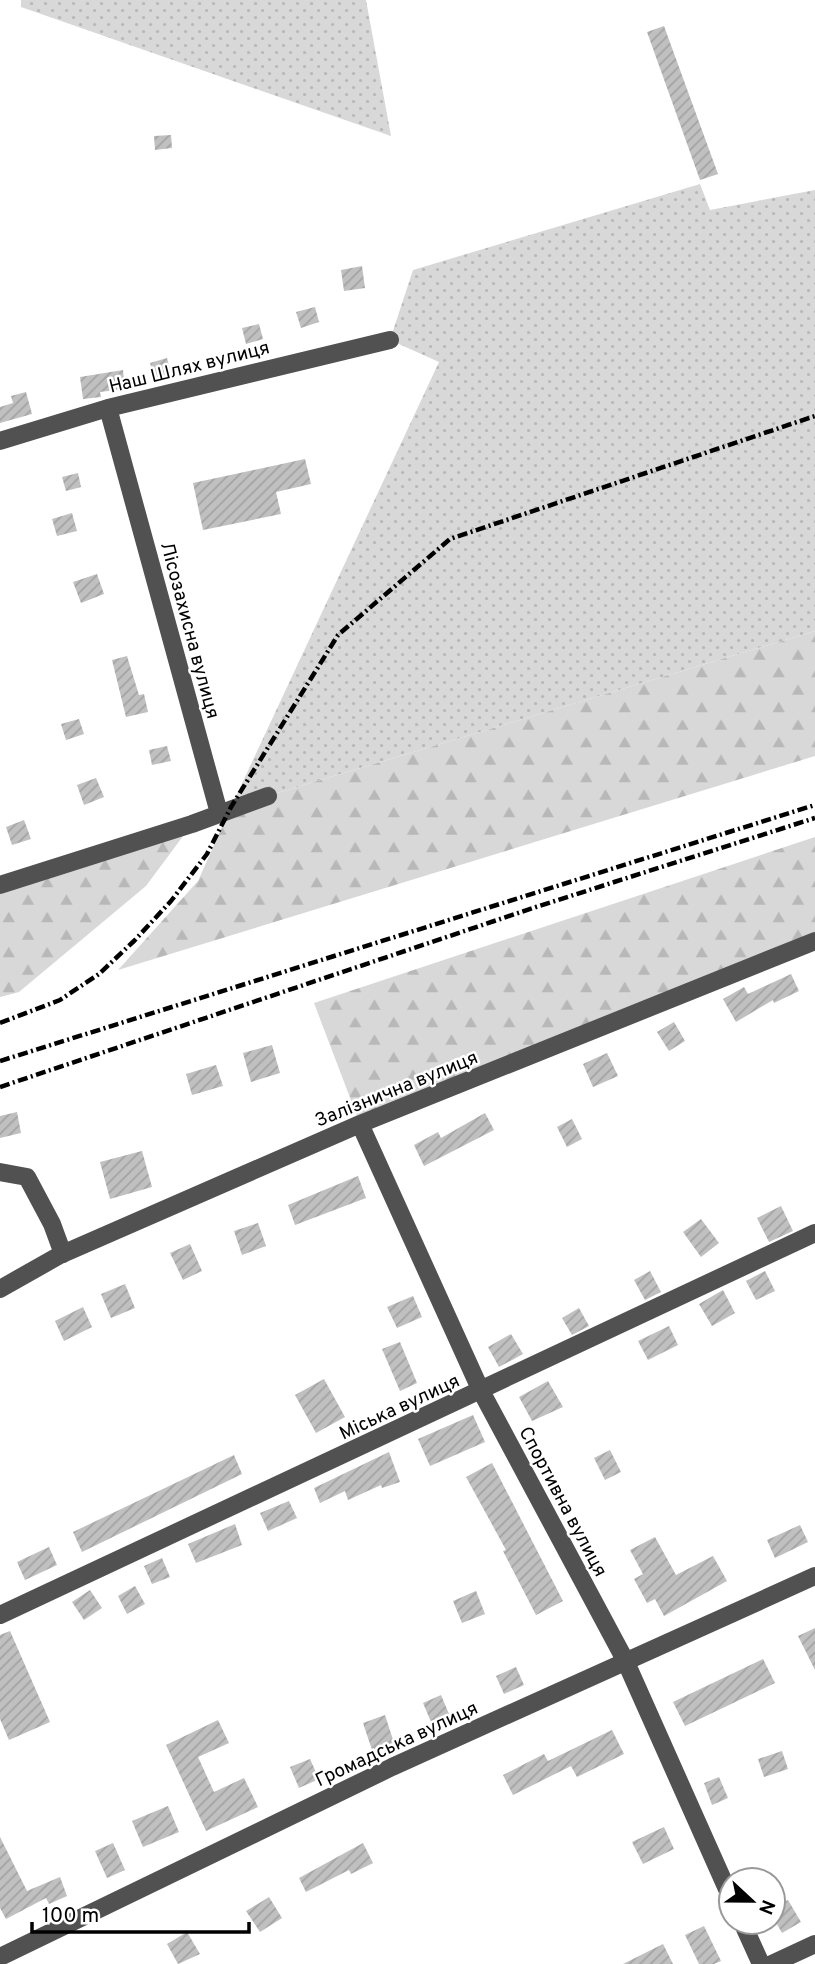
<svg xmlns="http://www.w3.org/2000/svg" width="815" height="1964" viewBox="0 0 815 1964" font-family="Overpass,sans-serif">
	<defs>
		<pattern id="grass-dots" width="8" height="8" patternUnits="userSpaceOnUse" patternTransform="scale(1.75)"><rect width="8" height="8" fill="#d8d8d8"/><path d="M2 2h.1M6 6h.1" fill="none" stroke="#b8b8b8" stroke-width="1.8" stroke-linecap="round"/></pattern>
		<pattern id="forest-firs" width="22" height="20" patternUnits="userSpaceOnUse" patternTransform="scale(1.75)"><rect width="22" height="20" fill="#d8d8d8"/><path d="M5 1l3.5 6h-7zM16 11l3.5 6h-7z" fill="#b8b8b8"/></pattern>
		<pattern id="building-hatch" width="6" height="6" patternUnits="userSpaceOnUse" patternTransform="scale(1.75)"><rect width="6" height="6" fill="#c0c0c0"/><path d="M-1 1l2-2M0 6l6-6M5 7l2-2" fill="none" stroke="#a3a3a3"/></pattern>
	</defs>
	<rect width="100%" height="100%" fill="#fff"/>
	<path fill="url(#grass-dots)" d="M21 0H366L391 136 21 7Z
		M700 184 710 210 815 190V631L231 807 439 362 390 340 413 270Z"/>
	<path fill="url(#forest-firs)" d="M815 631V756L118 970 198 881 231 807Z
		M192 824 146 886 19 992 0 997V885Z
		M815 837V941L360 1124 314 1003Z"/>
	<path fill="url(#building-hatch)" d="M664 26 718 174 700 180 647 32Z
		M171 135 172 148 155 150 154 136Z
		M362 266 365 288 344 291 341 270Z
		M315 307 319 322 301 328 296 312Z
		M259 324 263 339 246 344 242 328Z
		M167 358 172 376 155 381 150 363Z
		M123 370 125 389 100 392 101 397 83 399 80 377Z
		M26 392 32 414 0 423V407L13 403 11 396Z
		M305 459 311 484 276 492 281 514 203 530 193 483Z
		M78 473 81 487 66 491 62 477Z
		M72 513 77 531 57 536 52 519Z
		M97 574 104 594 81 603 73 582Z
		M127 656 139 695 144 694 148 712 126 717 112 660Z
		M79 719 84 734 66 740 61 724Z
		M167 746 171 761 152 765 149 750Z
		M96 778 104 797 84 805 77 785Z
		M24 820 31 839 12 845 6 827Z
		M791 974 799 991 774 1003 773 1000 736 1022 723 999 744 987 748 994Z
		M674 1022 685 1041 669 1051 657 1032Z
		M272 1045 280 1073 251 1082 243 1053Z
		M607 1053 618 1076 593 1087 583 1064Z
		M216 1065 223 1086 192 1095 186 1074Z
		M17 1112 21 1133 0 1138V1116Z
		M485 1113 494 1130 424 1166 414 1145 438 1132 441 1138Z
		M572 1119 582 1139 567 1147 557 1127Z
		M142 1151 152 1187 110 1199 100 1162Z
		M358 1176 366 1198 295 1225 288 1205Z
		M781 1206 793 1231 769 1242 757 1218Z
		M701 1219 719 1243 701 1257 683 1232Z
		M258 1223 266 1246 242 1255 234 1231Z
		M190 1244 202 1271 183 1280 170 1253Z
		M650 1271 661 1292 645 1300 634 1280Z
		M765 1271 775 1291 756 1300 746 1281Z
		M125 1284 135 1308 111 1318 101 1294Z
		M723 1290 735 1313 712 1326 699 1304Z
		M413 1296 422 1317 397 1328 387 1307Z
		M83 1307 92 1327 64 1341 55 1321Z
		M579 1308 589 1326 572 1335 562 1318Z
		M669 1326 678 1345 648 1360 638 1341Z
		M511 1334 523 1354 499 1367 488 1347Z
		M400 1342 417 1383 400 1391 382 1349Z
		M324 1379 345 1417 316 1433 295 1395Z
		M548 1381 563 1407 532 1421 519 1397Z
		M473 1415 485 1442 430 1466 418 1439Z
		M610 1450 621 1472 605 1480 594 1458Z
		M389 1452 400 1482 382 1488 381 1485 348 1500 345 1491 320 1503 314 1488Z
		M234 1455 242 1474 82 1552 73 1532Z
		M492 1463 563 1601 536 1615 503 1551 506 1550 466 1477Z
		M289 1501 297 1518 268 1531 260 1513Z
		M235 1524 242 1545 196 1563 188 1544Z
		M800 1525 808 1542 775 1558 767 1540Z
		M655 1537 676 1575 713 1556 727 1581 664 1616 655 1599 647 1603 634 1579 643 1574 630 1550Z
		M49 1547 57 1565 25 1580 17 1562Z
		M162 1558 170 1577 152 1584 144 1566Z
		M135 1586 145 1604 127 1614 118 1596Z
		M90 1590 102 1608 84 1620 72 1602Z
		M476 1591 485 1614 462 1623 453 1601Z
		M815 1628V1670L798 1636Z
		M10 1631 50 1722 9 1740 0 1719V1635Z
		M763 1659 775 1683 685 1726 673 1702Z
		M516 1667 524 1685 504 1694 496 1676Z
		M441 1695 449 1714 431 1722 423 1703Z
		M385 1715 394 1743 372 1750 363 1723Z
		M218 1720 229 1743 198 1757 214 1792 244 1778 258 1807 206 1831 166 1745Z
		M612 1730 624 1754 577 1777 571 1766 513 1795 503 1775 544 1754 548 1761Z
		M782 1751 788 1769 764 1777 758 1759Z
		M310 1759 319 1779 299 1788 290 1767Z
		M719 1777 728 1798 712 1805 704 1783Z
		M168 1806 179 1832 143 1847 132 1821Z
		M664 1827 674 1849 643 1864 632 1842Z
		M0 1837 27 1891 60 1877 67 1896 49 1904 46 1898 6 1919 0 1908Z
		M113 1843 125 1870 107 1878 95 1851Z
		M363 1843 373 1863 351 1874 349 1870 306 1892 299 1878Z
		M269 1897 282 1918 260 1932 246 1911Z
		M788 1900 801 1922 782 1933 773 1917V1908Z
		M704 1926 721 1961 714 1964H699L685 1935Z
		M187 1932 200 1954 178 1964 167 1944Z
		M663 1944 673 1964H623Z"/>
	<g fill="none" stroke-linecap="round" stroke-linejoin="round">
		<path stroke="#515151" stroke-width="18" d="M108 408 219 813
			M0 441 108 408 390 340
			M0 885 192 824 268 796
			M360 1124 481 1391 625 1660 731 1898
			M0 1172 27 1177 52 1224 63 1254
			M0 1289 60 1255 360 1124 815 941
			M0 1615 815 1233
			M742 1922 761 1964
			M0 1957 392 1767 815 1576
			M772 1964 815 1944"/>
		<path stroke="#000" stroke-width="4.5" stroke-dasharray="10 3.5 2 3.5" stroke-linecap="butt" d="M0 1023 60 1000 99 974 134 941 171 901 207 854 231 807 338 635 450 539 815 416
			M0 1061 815 805
			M0 1087 536 907 815 818"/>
	</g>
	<g text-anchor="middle" stroke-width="5" stroke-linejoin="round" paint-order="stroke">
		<g font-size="19" fill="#000" stroke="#fff">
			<text transform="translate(189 366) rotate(-14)" y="7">Наш Шлях вулиця</text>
			<text transform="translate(191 630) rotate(75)" y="7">Лісозахисна вулиця</text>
			<text transform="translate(396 1088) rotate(-22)" y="7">Залізнична вулиця</text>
			<text transform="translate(399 1406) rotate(-25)" y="7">Міська вулиця</text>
			<text transform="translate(564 1501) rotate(62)" y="7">Спортивна вулиця</text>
			<text transform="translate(396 1743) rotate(-25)" y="7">Громадська вулиця</text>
		</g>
	</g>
	<g transform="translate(752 1901) rotate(112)"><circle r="33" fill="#ffffff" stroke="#999999" stroke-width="2"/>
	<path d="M0-5L12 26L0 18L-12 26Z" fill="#000000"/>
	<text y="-10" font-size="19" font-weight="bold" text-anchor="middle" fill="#000000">N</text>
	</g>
	<path d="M32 1922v10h217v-10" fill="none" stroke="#000000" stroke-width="3.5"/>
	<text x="42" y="1922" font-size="21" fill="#000000" stroke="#ffffff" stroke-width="5" paint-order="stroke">100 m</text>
</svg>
